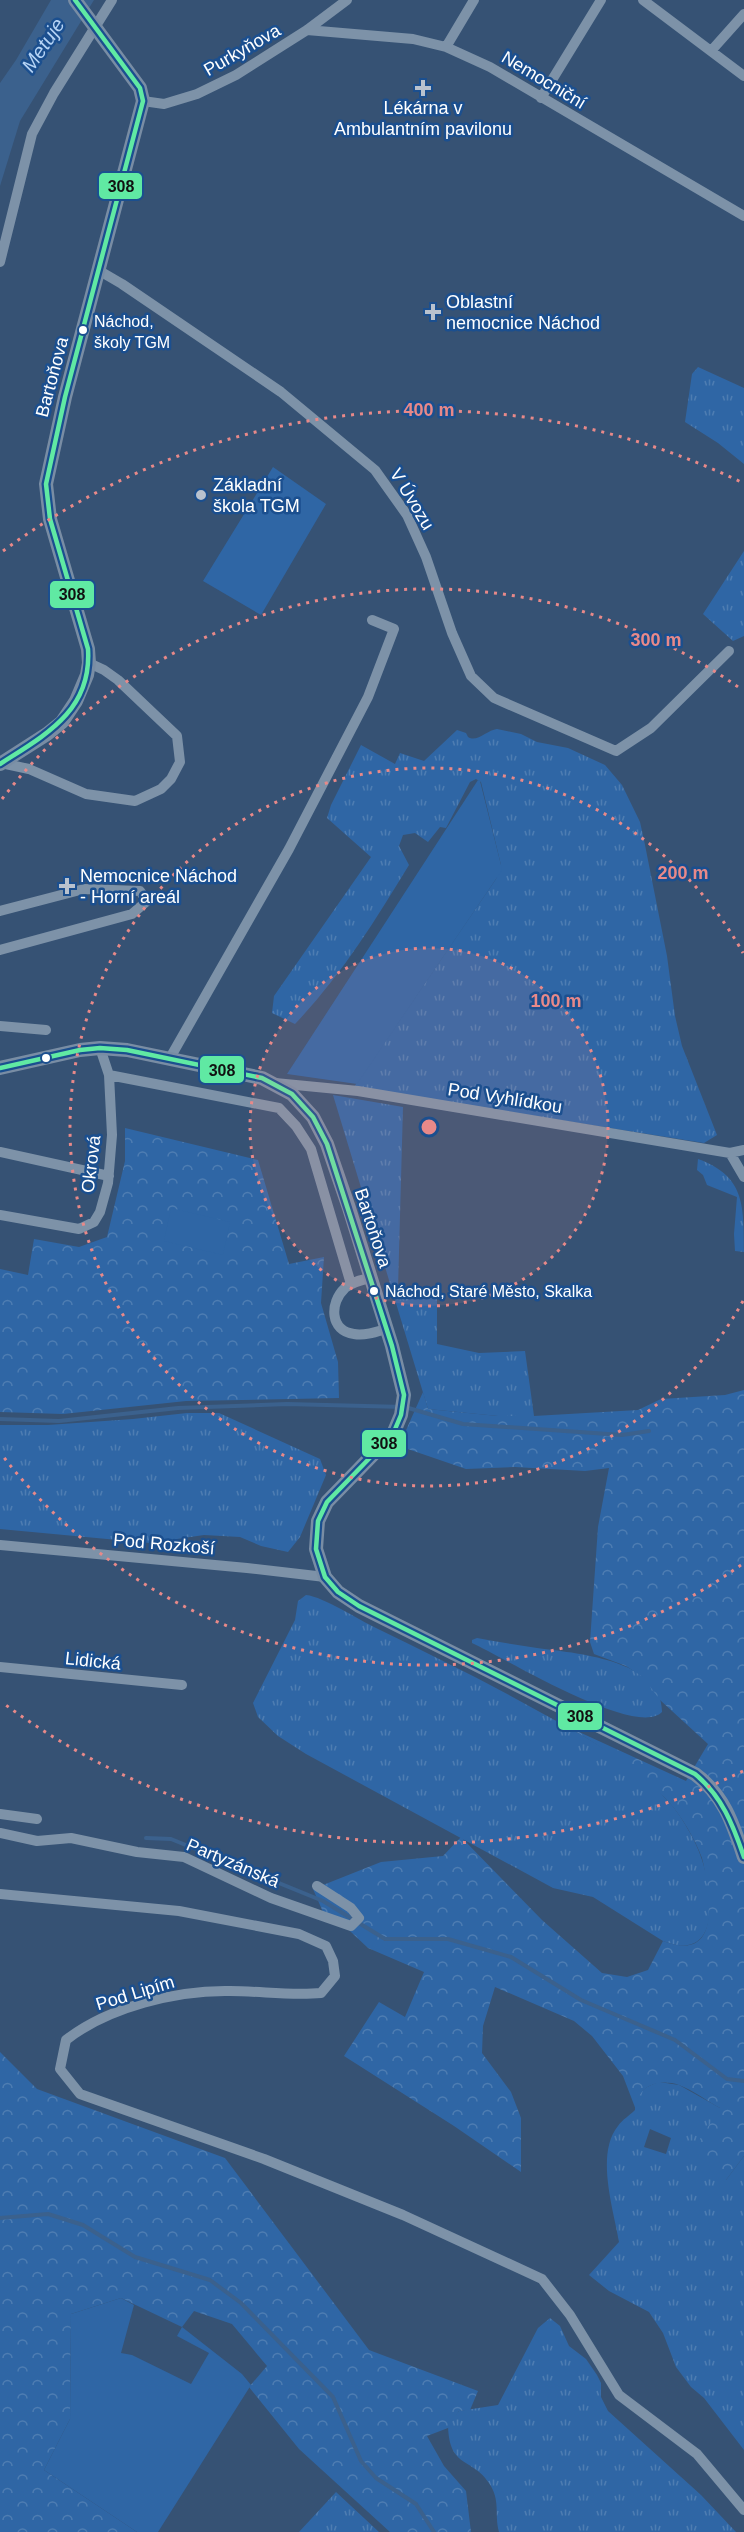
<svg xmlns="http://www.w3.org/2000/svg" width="744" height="2532" viewBox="0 0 744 2532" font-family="Arial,sans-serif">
	<defs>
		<pattern id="grass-tufts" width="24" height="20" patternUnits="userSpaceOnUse" patternTransform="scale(1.5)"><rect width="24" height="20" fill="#2f66a5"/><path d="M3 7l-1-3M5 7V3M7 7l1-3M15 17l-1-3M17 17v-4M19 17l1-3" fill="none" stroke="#4e7db2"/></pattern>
		<pattern id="forest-crowns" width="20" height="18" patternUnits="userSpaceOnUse" patternTransform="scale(1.5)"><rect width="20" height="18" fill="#2f66a5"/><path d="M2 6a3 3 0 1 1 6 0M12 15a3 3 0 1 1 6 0" fill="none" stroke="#4e7db2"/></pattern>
	</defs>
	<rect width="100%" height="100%" fill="#365274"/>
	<path fill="url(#grass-tufts)" fill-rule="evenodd" d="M698 367 744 388V464L718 443 685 422 692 374Z
		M744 551V636L733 641 703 614Z
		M497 729 521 734 537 742 568 748 605 765 622 785 640 822 644 840 667 956 675 1016 682 1046 717 1135 704 1143 354 1087 496 879 501 865 481 782 476 779 470 782 446 828 440 827 428 842 415 833 403 835 399 846 409 865C375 921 340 977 295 1024L272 1013 274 996 371 857 327 818 331 805 361 745 395 764 400 753 424 761 457 730 466 733 468 737C477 743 487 730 497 729Z
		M333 1095 403 1107 398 1289 437 1297V1344L479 1353 525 1351 534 1416H498L428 1409Z
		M698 1159C744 1176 744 1203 744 1252L735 1251 734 1234 737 1197 707 1185 703 1175 697 1170Z
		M187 1413H219L320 1459 326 1475 300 1537 288 1552 261 1546 240 1537 204 1535 150 1543 0 1529V1425H48L133 1419Z
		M306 1595C324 1597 359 1620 376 1628 431 1655 485 1681 538 1711 585 1736 631 1762 668 1801 680 1813 697 1843 702 1860 713 1894 721 1964 663 1941L593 1897 553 1888 306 1754 278 1736 258 1717 253 1703 295 1620 298 1601Z
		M477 1638C497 1642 517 1645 537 1648 573 1653 663 1659 662 1712 636 1739 503 1657 472 1643V1640Z
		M659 2082 679 2085 720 2108 726 2180 744 2156V2450L704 2398 691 2387 676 2367 663 2333 649 2312 609 2291 589 2275 619 2242C614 2211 595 2154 618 2126 622 2120 630 2115 635 2110 636 2093 644 2087 659 2082ZM650 2129 671 2138 666 2154 644 2147Z
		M550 2318 560 2326 569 2346 586 2359 597 2375 601 2383V2397L608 2411 701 2495 736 2532H499C494 2513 501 2501 489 2483 472 2457 449 2469 448 2425L459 2411 498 2405 538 2328Z
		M336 2492 379 2532H299Z"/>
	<path fill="url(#forest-crowns)" d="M125 1128 258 1160 289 1264 324 1257 321 1303 338 1362 339 1398 186 1401 63 1414 0 1412V1269L28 1275 34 1239 79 1247 107 1237 125 1161Z
		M744 1390V2156L726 2180 689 2156 720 2108C707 2101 693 2090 679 2085 658 2078 636 2086 636 2110L623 2076 592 2036 574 2021 495 1987 483 2026 482 2053 511 2092 521 2118V2172L454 2126 344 2056 379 2002 405 2017 424 1972 368 1948 334 1916 323 1912 313 1889 381 1862 443 1856 461 1837 542 1920 602 1973 627 1977 648 1970 663 1941C713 1960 712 1915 706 1880 705 1873 704 1865 702 1858 695 1839 682 1817 669 1802 663 1795 655 1790 648 1784 620 1760 598 1744 566 1726L686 1781 708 1744 660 1700 643 1677 626 1666 594 1654 590 1642 598 1527 609 1468 585 1471 515 1467 466 1469 399 1446 423 1392 428 1409 498 1416H534L638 1410 661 1399 725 1395Z
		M0 2052 37 2089 225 2158 369 2350 478 2391 470 2410 459 2411 448 2428 427 2436 444 2466 466 2491 471 2532H390L299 2449 249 2387 267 2366 232 2324 194 2311 182 2327 121 2298 71 2314 70 2419 44 2470 137 2532H0Z"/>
	<path fill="#2f66a5" d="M273 467 326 504 261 615 203 581Z
		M478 780 480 781 501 865 502 870 496 879 357 1084 287 1074Z
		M171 1208 230 1222 223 1255 164 1241Z
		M121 2298 134 2305 121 2353 132 2355 191 2384 209 2353 177 2336 182 2327 242 2374 251 2385 158 2532H137L44 2470 70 2419 71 2314Z"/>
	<path fill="#3b618d" d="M51 0H94L20 121 0 186V83L16 60Z"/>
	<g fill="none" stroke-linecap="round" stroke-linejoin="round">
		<path stroke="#3b618d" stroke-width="4" d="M0 1419 59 1421 178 1408 287 1404 405 1407 463 1424 622 1435 649 1431
			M146 1838 171 1839 323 1901 385 1939H448L511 1957 581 2000 675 2040 727 2079 744 2081
			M0 2218 48 2214 83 2225 135 2257 210 2280 241 2303 333 2397 361 2461 376 2478 416 2504 434 2532"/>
		<path stroke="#7d92a8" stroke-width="10" d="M643 0 744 76
			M307 30 413 39 446 47 490 67 744 216
			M446 47 474 0
			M711 51 744 14
			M541 98 601 0
			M143 101 164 104 197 94 236 75 307 30 347 0
			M0 262 32 134 54 93 112 0
			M98 270 122 284 281 392 375 470 407 515 426 557 452 633 471 676 494 698 616 751 651 728 729 651
			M1 763 29 769 86 794 135 801 161 789 171 779 180 762 177 736 118 680 104 670 89 663
			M0 911 84 889 140 891 147 901 132 914 0 950
			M0 1026 46 1030
			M170 1058 289 849 368 697 394 629 372 620
			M109 1075 279 1108 296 1126 311 1149 351 1284
			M275 1083 358 1091 730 1153 744 1150
			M0 1152 109 1176
			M730 1153 744 1177
			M0 1215 79 1229 94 1222 100 1212 108 1183 112 1135 109 1075 100 1048
			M370 1278C361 1280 352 1282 345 1288 329 1303 330 1331 354 1334 365 1336 376 1332 386 1329
			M0 1545 247 1568 325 1577
			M0 1667 182 1685
			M0 1814 37 1819
			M0 1833 37 1841 71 1838 137 1852 184 1857 271 1898 351 1926 359 1918 351 1908 317 1886
			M0 1894 179 1911 299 1934 326 1946 333 1961 335 1976 321 1993C291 1996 261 1991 230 1991 177 1990 108 2007 66 2040L60 2069 80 2094 264 2159 403 2215 542 2279 570 2315 619 2395 697 2454 744 2510"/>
		<path stroke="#798da4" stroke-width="14" d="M0 764 47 734 62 722 76 701 87 675 89 663 88 649 50 519 46 484 65 397 143 101 140 88 75 0
			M0 1068 80 1050 100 1048 127 1050 262 1078 292 1094 313 1117 327 1144 349 1208 392 1346 404 1395 401 1415 393 1434 327 1502 318 1521 316 1549 325 1577 338 1592 359 1606 695 1774C724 1795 733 1824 744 1857"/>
		<g stroke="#1b4f8f" stroke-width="9">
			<path id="bus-1" d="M0 764C45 735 92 711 88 649L50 519 46 484 65 397 143 101 140 88 75 0
				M0 1068 80 1050 100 1048 127 1050 262 1078 292 1094 313 1117 327 1144 392 1346 404 1395 401 1415 393 1434 327 1502 318 1521 316 1549 325 1577 338 1592 359 1606 695 1774C722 1796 733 1825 744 1857"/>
		</g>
		<use href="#bus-1" stroke="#60e9a3" stroke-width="4.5"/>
	</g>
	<circle cx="429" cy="1127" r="179" fill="#e88989" fill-opacity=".12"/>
	<g fill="none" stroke="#e88989" stroke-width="3" stroke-dasharray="3 6">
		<circle cx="429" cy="1127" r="179"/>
		<path d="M743 1301A359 359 0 1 1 743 953"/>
		<path d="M741 1565A538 538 0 0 1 2 1455M2 799A538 538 0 0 1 741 689"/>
		<path d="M743 1771A717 717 0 0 1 3 1703M3 551A717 717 0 0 1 743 483"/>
	</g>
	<g fill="#b9c2ce" stroke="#1b4f8f" stroke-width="2">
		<path d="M420 79h6v6h6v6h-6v6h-6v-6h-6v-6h6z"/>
		<path d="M430 303h6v6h6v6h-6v6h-6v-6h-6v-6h6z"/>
		<circle cx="201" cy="495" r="6"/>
		<path d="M64 877h6v6h6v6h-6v6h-6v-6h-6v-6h6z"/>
	</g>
	<g fill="#fff" stroke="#1b4f8f" stroke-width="2">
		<circle cx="83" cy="330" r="5"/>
		<circle cx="46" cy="1058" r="5"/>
		<circle cx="374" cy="1291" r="5"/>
	</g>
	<g text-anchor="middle" stroke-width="5" stroke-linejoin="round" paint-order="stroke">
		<g font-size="16" fill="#fff" stroke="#1b4f8f" text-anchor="start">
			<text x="94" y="327">Náchod,<tspan x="94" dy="21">školy TGM</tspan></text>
			<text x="385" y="1297">Náchod, Staré Město, Skalka</text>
		</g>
		<g font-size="18" fill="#fff" stroke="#1b4f8f">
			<text transform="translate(242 50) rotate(-30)" y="6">Purkyňova</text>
			<text transform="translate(544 80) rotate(31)" y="6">Nemocniční</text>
			<text transform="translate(52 377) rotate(-75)" y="6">Bartoňova</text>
			<text transform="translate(412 499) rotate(59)" y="6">V Úvozu</text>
			<text transform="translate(505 1098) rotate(9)" y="6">Pod Vyhlídkou</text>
			<text transform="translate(91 1164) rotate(-83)" y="6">Okrová</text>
			<text transform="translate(373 1228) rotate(72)" y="6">Bartoňova</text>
			<text transform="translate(164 1544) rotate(5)" y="6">Pod Rozkoší</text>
			<text transform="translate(93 1661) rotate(6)" y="6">Lidická</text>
			<text transform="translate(233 1863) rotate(23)" y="6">Partyzánská</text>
			<text transform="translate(135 1993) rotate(-17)" y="6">Pod Lipím</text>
		</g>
		<g font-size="18" fill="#fff" stroke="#1b4f8f" text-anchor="start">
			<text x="423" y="114" text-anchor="middle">Lékárna v<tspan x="423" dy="21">Ambulantním pavilonu</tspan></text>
			<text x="446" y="308">Oblastní<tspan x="446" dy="21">nemocnice Náchod</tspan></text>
			<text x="213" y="491">Základní<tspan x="213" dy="21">škola TGM</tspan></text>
			<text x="80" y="882">Nemocnice Náchod<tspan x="80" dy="21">- Horní areál</tspan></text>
		</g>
		<g font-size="20" font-style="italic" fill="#b5d3f5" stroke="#1b4f8f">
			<text transform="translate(43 45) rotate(-56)" y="7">Metuje</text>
		</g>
	</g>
	<circle cx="429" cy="1127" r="9" fill="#e88989" stroke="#1b4f8f" stroke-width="3"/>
	<g font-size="18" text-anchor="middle" font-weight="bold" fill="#e88989" stroke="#1b4f8f" stroke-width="5" stroke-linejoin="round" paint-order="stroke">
		<text x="429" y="416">400 m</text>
		<text x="656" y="646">300 m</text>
		<text x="683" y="879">200 m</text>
		<text x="556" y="1007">100 m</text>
	</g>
	<g stroke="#1b4f8f" stroke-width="2">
		<rect x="98" y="172" width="45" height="28" rx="6" fill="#60e9a3"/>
		<rect x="49" y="580" width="46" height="29" rx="6" fill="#60e9a3"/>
		<rect x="199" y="1055" width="46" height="29" rx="6" fill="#60e9a3"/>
		<rect x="361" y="1429" width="46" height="29" rx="6" fill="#60e9a3"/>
		<rect x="557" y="1702" width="46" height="29" rx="6" fill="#60e9a3"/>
	</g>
	<g font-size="16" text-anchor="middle" font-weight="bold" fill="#111">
		<text x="121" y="192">308</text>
		<text x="72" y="600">308</text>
		<text x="222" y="1076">308</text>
		<text x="384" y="1449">308</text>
		<text x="580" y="1722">308</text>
	</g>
</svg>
